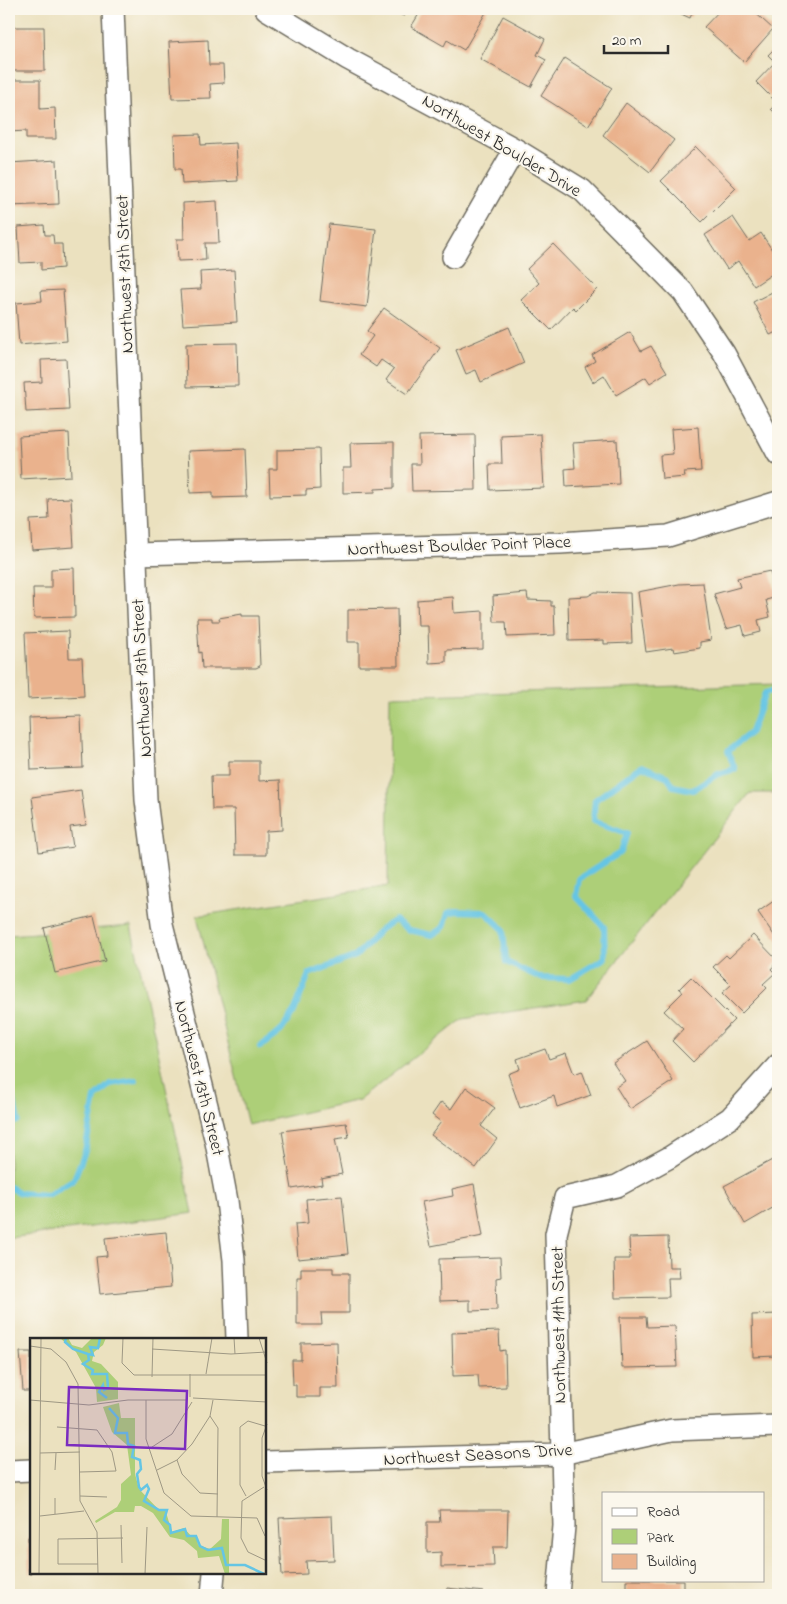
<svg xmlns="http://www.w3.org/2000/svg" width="787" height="1604" viewBox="0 0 787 1604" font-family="'Indie Flower',sans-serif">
	<rect width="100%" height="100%" fill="#fbf7ec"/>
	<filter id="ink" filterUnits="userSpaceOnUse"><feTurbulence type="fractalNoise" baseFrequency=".02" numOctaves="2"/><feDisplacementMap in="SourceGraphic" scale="10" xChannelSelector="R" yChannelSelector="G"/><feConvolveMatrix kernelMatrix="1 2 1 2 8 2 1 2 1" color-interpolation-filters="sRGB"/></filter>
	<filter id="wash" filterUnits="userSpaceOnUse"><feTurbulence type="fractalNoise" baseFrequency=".0096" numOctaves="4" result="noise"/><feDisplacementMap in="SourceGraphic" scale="20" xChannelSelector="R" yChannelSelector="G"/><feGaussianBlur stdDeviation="1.12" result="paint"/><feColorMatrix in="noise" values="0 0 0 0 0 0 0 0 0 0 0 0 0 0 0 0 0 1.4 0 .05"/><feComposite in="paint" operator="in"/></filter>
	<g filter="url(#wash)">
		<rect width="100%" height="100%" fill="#ebe1bf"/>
		<path fill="#adcf78" stroke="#6c7d52" d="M778 684V793H750L586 1000 463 1019 359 1100 248 1125 197 916 388 886 390 696Z
			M131 926 193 1213 9 1238V935Z"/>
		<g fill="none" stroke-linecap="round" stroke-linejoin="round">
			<path stroke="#65c5e4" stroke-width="6" d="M260 1047 281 1031 294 1012 309 974 356 956 381 929 395 920 409 930 432 935 444 927 448 913 456 911 485 912 503 929 506 962 541 978 570 979 605 958 604 927 576 896 579 879 621 852 627 833 593 821 595 800 642 766 668 777 673 786 693 790 718 774 735 769 728 751 751 732 765 693 778 689
				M9 1092 13 1097 18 1121 9 1124
				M9 1187 20 1193 48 1195 74 1179 85 1151 95 1098 110 1084 136 1080"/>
		</g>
		<g id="blocks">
			<path fill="#eab28d" d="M386 9H407L404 16Z
				M422 9H488L464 50 447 40 444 46 411 27Z
				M670 9H694L690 18Z
				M721 9H751L773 29 744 62 704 27Z
				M503 16 545 39 537 55 546 60 531 87 480 59Z
				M9 27H44L45 71H9Z
				M208 40 209 65H223L224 83 210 84 211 98 172 99 169 42Z
				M778 45V116L771 109 777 103 756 82 775 62 768 55Z
				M565 58 612 88 588 126 541 96Z
				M9 80H40V109L55 108 56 139H26V131L9 132Z
				M626 103 674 140 650 172 603 135Z
				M200 134 201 145 236 143 238 181 182 184 181 169H175L174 135Z
				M696 147 736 188 702 222 661 181Z
				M57 160 59 204 9 206V163Z
				M217 201 219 243H205L206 260 178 261 177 239H184L183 203Z
				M733 217 749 241 761 233 778 259V270L754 286 738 261 727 269 705 235Z
				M329 224 376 229 367 307 320 301Z
				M44 225 45 235H53L54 244H62L63 268 41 270V262L20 263 18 227Z
				M553 244 597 289 576 310 573 307 551 330 521 300 539 283 527 269Z
				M234 270 237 322 183 325 180 290 201 289 200 272Z
				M778 289V331L770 335 753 302Z
				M63 290 67 341 19 345 16 303 42 301 41 291Z
				M384 308 440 348 407 394 386 380 394 369 381 360 376 367 359 355 373 336 367 331Z
				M509 327 524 363 481 382 476 370 466 374 456 350Z
				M630 332 641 351 651 346 667 372 650 383 646 377 616 395 604 375 593 382 585 367 595 361 592 355Z
				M237 343 238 386 187 387 186 344Z
				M66 359 69 410 26 412 24 383 42 382 41 360Z
				M698 427 701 471 684 472 685 477 662 479 660 455 673 454 671 429Z
				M69 433 71 476 21 479 19 436Z
				M541 434 544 488 490 490 489 464H502L501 436Z
				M475 435 476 490 412 491 411 464H420L419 436Z
				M617 440 619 484 566 487 565 469 575 468 573 443Z
				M394 442V488L375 489V492L343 493V468H351L350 443Z
				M245 449 247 497 213 498V492L190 493 188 451Z
				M319 449 320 489 306 490V495L270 496 269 469H277V450Z
				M71 498 74 547 32 550 30 520 49 519 48 499Z
				M74 568 75 617 34 618 33 588H51V569Z
				M770 571 777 597 766 600 770 617 758 620 761 632 745 636 742 625 726 629 714 594 740 587 737 578Z
				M703 583 711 640 700 642V648L674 652 673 648 646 652 638 592 679 584Z
				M595 592 630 593 632 643 604 644V640L569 641 568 597 588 596Z
				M527 593 528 600 551 601V606H554L555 635 507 637 506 622H494L493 596Z
				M453 597 454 613 483 611V649L446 650V662L429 663 428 626H418L417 600Z
				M397 609 398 666H359V642H348V610Z
				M242 614V616H258L260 666 256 668H202L201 652 199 653 197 618H212V621H220L219 618Z
				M68 631 69 658H82L84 696 28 699 25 633Z
				M81 716 83 768 31 770 29 718Z
				M229 761H259V781L280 780 282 830 266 831V855H235L234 809H212L211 776H229Z
				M81 790 86 825 70 827 73 847 39 852 32 797Z
				M778 898V941L758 912Z
				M94 916 105 961 55 973 44 928Z
				M753 935 778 961 771 969 775 973 763 984 767 988 742 1013 722 993 731 985 713 967 726 955 729 958Z
				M691 977 734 1020 693 1062 672 1041 683 1029 664 1011 683 992 679 989Z
				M647 1041 673 1081 630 1109 616 1087 625 1081 613 1063Z
				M545 1049 549 1059 566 1053 574 1074 582 1071 591 1095 557 1107 554 1096 520 1108 508 1074 520 1069 517 1059Z
				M466 1087 495 1108 481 1126 497 1139 476 1168 431 1135 441 1122 432 1115 441 1102 451 1109Z
				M346 1123 349 1137 335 1139 342 1174 321 1178 322 1184 292 1189 282 1131Z
				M774 1159 778 1167V1210L776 1206 745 1224 724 1186Z
				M474 1184 483 1236 431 1246 422 1202 453 1196 452 1189Z
				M342 1196 348 1254 298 1259 295 1224 308 1223 306 1199Z
				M166 1232 171 1287 100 1294 96 1257 107 1256 105 1238Z
				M668 1237 669 1267H679L680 1278H668L669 1297 615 1298 614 1259H630L629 1238Z
				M500 1257 501 1277 496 1278 497 1310 470 1311V1300L440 1301 439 1259Z
				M301 1268H333V1273H349V1313H321L322 1325H297V1277H301Z
				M778 1314V1362H776V1356L753 1357 752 1315Z
				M620 1317H646L647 1327 675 1326 677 1367 622 1368Z
				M499 1331 500 1351 505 1350 506 1387 479 1388 478 1375 453 1376 452 1333Z
				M337 1342 338 1388H320V1397H296V1385H293L292 1360H301V1343Z
				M20 1352H31V1391H23Z
				M775 1481H778V1495H775Z
				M439 1510H508L507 1547H493L494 1566 441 1567V1552L427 1553V1522H440Z
				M332 1516 334 1560 306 1561 307 1574 282 1575 279 1518Z
				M28 1537H31V1574H29Z
				M626 1580H684V1589H672V1595H620V1593H626Z
				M447 1588 484 1592V1595H446Z"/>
		</g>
	</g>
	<g filter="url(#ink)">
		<use href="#blocks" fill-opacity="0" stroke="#6e6b5f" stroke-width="1"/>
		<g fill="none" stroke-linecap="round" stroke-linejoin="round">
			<g stroke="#6e6b5f" stroke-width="24">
				<path id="minor" d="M113 9 146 800 162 924 216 1142 227 1201 234 1260 237 1339
					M266 9 348 59 515 149 582 190 683 292 724 353 778 454
					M453 257 515 149
					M135 554 560 543 668 536 778 502
					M265 1462 561 1454 672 1430 778 1426
					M9 1471 31 1470
					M212 1595 214 1573
					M558 1595 564 1526 556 1234 565 1198 617 1186 670 1157 730 1118 778 1065"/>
			</g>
			<use href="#minor" stroke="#fff" stroke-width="21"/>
		</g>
	</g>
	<g text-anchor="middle" stroke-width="4.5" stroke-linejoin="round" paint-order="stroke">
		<g font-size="18" fill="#2b2b2b" stroke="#fbf7ec">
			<text transform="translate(502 145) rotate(31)" y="6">Northwest Boulder Drive</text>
			<text transform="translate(124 274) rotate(-92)" y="6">Northwest 13th Street</text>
			<text transform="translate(459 545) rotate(-2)" y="6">Northwest Boulder Point Place</text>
			<text transform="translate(141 678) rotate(-93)" y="6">Northwest 13th Street</text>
			<text transform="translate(200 1078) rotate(76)" y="6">Northwest 13th Street</text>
			<text transform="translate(558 1325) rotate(-91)" y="6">Northwest 11th Street</text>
			<text transform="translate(478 1454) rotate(-3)" y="6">Northwest Seasons Drive</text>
		</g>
	</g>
	<g transform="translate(30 1338)">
		<rect width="236" height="236" fill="#ebe1bf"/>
		<path d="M30 0H38L42 7 52 10 62 0H76L73 7 64 14 62 23 71 26 88 44V61L67 64 66 50 46 14ZM89 65 91 80H105V136L109 151 129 172 135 171 142 194 154 190 162 199H167L168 207 180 211 191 201 192 181H199V236H195L189 218 168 220 167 213 154 202 140 199 123 175 111 168H105L104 174H85L66 185 65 183 87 169 91 162V146L101 137 97 107 82 94 73 69Z" fill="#adcf78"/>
		<path fill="none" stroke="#65c5e4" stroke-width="2.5" d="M36 0 35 4 43 11 58 16M70 0 68 10 60 9 63 17 58 16 59 22 53 26 63 32 62 36H77L78 50 74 52 73 47 69 54 77 60M79 70 88 80 85 95H97L98 106 104 108 102 119 110 122 111 131 107 136 109 149 111 152 117 147 119 151 114 163 129 172H137L134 182 140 187 141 195 155 191 157 198H166L170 208 178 212 192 210 196 227H215L234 236"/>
		<path fill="none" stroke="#9e9884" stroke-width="1" d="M93 0 92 25 104 37H237M204 0 205 16M229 0 237 25M0 8 21 11 36 24 48 46 50 163 67 194 68 236M122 11 201 16 237 14M160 36V59M176 36 182 0M122 39 123 0M163 60 237 64M0 62 59 67 98 62H157M116 62V101L134 155 161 178 227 180 235 198M180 78 188 90 187 179M237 86 232 100V138L237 152M27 89 67 92 82 114 86 133 50 134M119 111 142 96 162 64M10 115 50 114M147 122 152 136 170 155 188 156M25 132 26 115M127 132 147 122 162 106 180 78 183 62M234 149 212 163 211 200 218 214 237 223M50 158 77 159M216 158 210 147V89L218 83 235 88M25 176V160M10 178 54 173M91 187 92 225M68 226H28V201L93 200M9 236 11 0M115 236 117 189"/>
		<path fill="#7b2cbf" fill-opacity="0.15" stroke="#7b2cbf" stroke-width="2.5" d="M39 49 157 53 155 111 37 107Z"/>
		<rect width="236" height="236" fill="none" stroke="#2b2b2b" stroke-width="2.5"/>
	</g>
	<rect width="787" height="1604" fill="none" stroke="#fbf7ec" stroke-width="30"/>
	<rect x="602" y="1492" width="162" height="90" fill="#fbf7ec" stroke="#a8a59f"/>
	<rect x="612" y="1508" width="25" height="8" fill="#ffffff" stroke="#a8a59f"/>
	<text x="647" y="1516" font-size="15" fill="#2b2b2b">Road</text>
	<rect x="612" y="1529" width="25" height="15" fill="#adcf78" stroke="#a8a59f"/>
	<text x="647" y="1542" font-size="15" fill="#2b2b2b">Park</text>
	<rect x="612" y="1554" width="25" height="15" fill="#eab28d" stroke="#a8a59f"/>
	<text x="647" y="1566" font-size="15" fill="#2b2b2b">Building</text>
	<path d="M604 45v8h64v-8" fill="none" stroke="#2b2b2b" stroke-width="2.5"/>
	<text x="612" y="45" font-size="15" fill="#2b2b2b" stroke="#fbf7ec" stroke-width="4" paint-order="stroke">20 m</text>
</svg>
